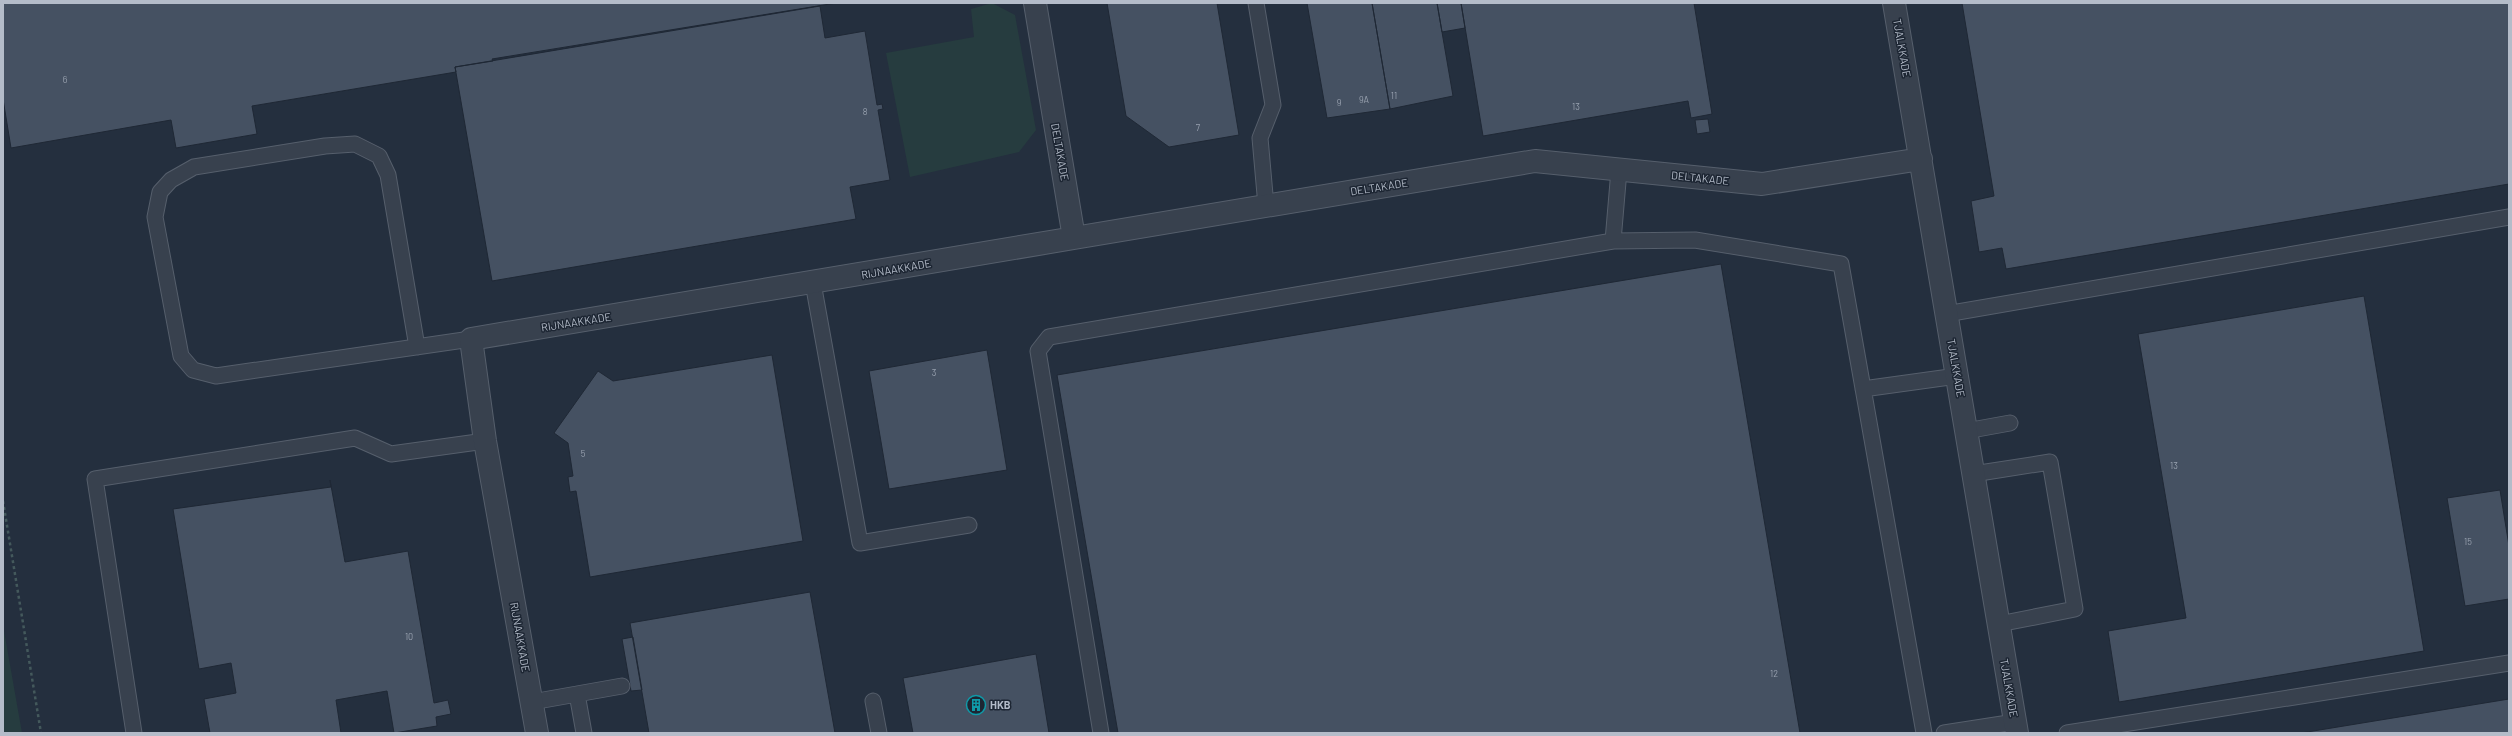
<svg xmlns="http://www.w3.org/2000/svg" width="2512" height="736" viewBox="0 0 2512 736" font-family="Barlow,sans-serif">
	<rect width="100%" height="100%" fill="#242f3e"/>
	<path fill="#263c3f" d="M992 3 1015 15 1036 130 1019 152 910 177 886 53 974 37 971 9Z
		M3 625 22 733H3Z"/>
	<path fill="#455162" stroke="#1f2835" d="M3 3H836L492 59 493 61 455 67 456 72 252 106 257 134 176 148 171 120 11 148 3 99Z
		M1107 3H1217L1239 135 1169 147 1126 116Z
		M1307 3H1372L1390 109 1327 118Z
		M1372 3H1437L1453 96 1390 109Z
		M1437 3H1461L1465 28 1442 32Z
		M1461 3H1694L1712 114 1691 118 1688 101 1483 136Z
		M1962 3H2509V184L2006 269 2002 248 1979 252 1971 201 1994 196Z
		M820 6 825 38 865 31 877 105 882 104 883 109 878 110 890 180 850 187 856 219 492 281 455 67Z
		M1708 119 1710 132 1697 134 1695 120Z
		M1721 264 1800 733H1118L1057 375Z
		M2364 296 2424 651 2119 702 2108 631 2186 618 2138 334Z
		M987 350 1007 470 889 489 869 371Z
		M772 355 803 541 590 577 576 491 570 492 568 477 573 476 568 443 554 433 598 371 613 381Z
		M330 480 345 562 408 551 434 703 448 700 451 714 436 717 437 726 394 733 387 691 336 700 341 733H210L204 699 236 693 231 663 199 669 173 509 331 487Z
		M2500 490 2509 546V599L2465 606 2447 498Z
		M810 592 835 733H649L630 623Z
		M633 637 642 690 631 691 622 639Z
		M1036 654 1049 733H913L903 678Z
		M2509 699V733H2301Z"/>
	<g fill="none" stroke-linecap="round" stroke-linejoin="round">
		<g stroke="#565f6c" stroke-width="17">
			<path id="service" d="M1256 3 1273 105 1260 138 1266 206
				M1613 241 1695 240 1841 264 1924 733
				M813 283 860 543 969 525
				M1946 314 2509 217
				M417 347 388 175 379 156 355 144 325 146 194 167 171 180 160 192 155 217 181 356 193 370 216 376 471 339
				M1863 389 1957 376
				M1966 431 2010 423
				M1973 474 2050 462 2075 609 1999 624
				M577 694 584 733
				M873 701 879 733
				M532 702 622 686
				M134 733 95 479 355 438 391 454 485 441
				M1101 733 1038 351 1049 337 1613 241 1619 170
				M1944 733 2015 722
				M2067 733 2509 663"/>
		</g>
		<g stroke="#565f6c" stroke-width="24">
			<path id="minor" d="M1035 3 1074 238 1535 161 1762 184 1921 159
				M1894 3 2017 733
				M537 733 485 441 471 339 1074 238"/>
		</g>
		<path stroke="#44595c" stroke-width="2.5" stroke-dasharray="3 3" stroke-linecap="butt" d="M3 501 41 733"/>
		<use href="#service" stroke="#38414e" stroke-width="15"/>
		<use href="#minor" stroke="#38414e" stroke-width="22"/>
	</g>
	<defs>
		<g id="building-ring" transform="scale(1)"><circle r="9.5" fill="#1d2633" stroke="#0f9aa8" stroke-width="1.5"/><path d="M-4-6H4V6H1V3H-1V6H-4ZM-2.5-4.3h1.7v1.8h-1.7ZM.8-4.3h1.7v1.8H.8ZM-2.5-1h1.7V.8h-1.7ZM.8-1h1.7V.8H.8Z" fill="#0f9aa8"/></g>
	</defs>
	<g fill-rule="evenodd">
		<use href="#building-ring" x="976" y="705"/>
	</g>
	<g text-anchor="middle" stroke-width="3" stroke-linejoin="round" paint-order="stroke">
		<g font-size="9" fill="#98a1af">
			<text x="65" y="83">6</text>
			<text x="1394" y="99">11</text>
			<text x="1364" y="103">9A</text>
			<text x="1339" y="106">9</text>
			<text x="1576" y="110">13</text>
			<text x="865" y="115">8</text>
			<text x="1198" y="131">7</text>
			<text x="934" y="376">3</text>
			<text x="583" y="457">5</text>
			<text x="2174" y="469">13</text>
			<text x="2468" y="545">15</text>
			<text x="409" y="640">10</text>
			<text x="1774" y="677">12</text>
		</g>
		<g font-size="11" fill="#b4bcc9" stroke="#1d2633">
			<text transform="translate(1902 48) rotate(80)" y="4">TJALKKADE</text>
			<text transform="translate(1060 152) rotate(80)" y="4">DELTAKADE</text>
			<text transform="translate(1700 178) rotate(6)" y="4">DELTAKADE</text>
			<text transform="translate(1379 187) rotate(-9)" y="4">DELTAKADE</text>
			<text transform="translate(896 269) rotate(-10)" y="4">RIJNAAKKADE</text>
			<text transform="translate(576 322) rotate(-9)" y="4">RIJNAAKKADE</text>
			<text transform="translate(1956 368) rotate(80)" y="4">TJALKKADE</text>
			<text transform="translate(520 637) rotate(80)" y="4">RIJNAAKKADE</text>
			<text transform="translate(2009 688) rotate(80)" y="4">TJALKKADE</text>
		</g>
		<g font-size="11" font-weight="bold" fill="#b4bcc9" stroke="#1d2633" text-anchor="start">
			<text x="990" y="709">HKB</text>
		</g>
	</g>
	<rect width="2512" height="736" fill="none" stroke="#b4bcc9" stroke-width="8"/>
</svg>
